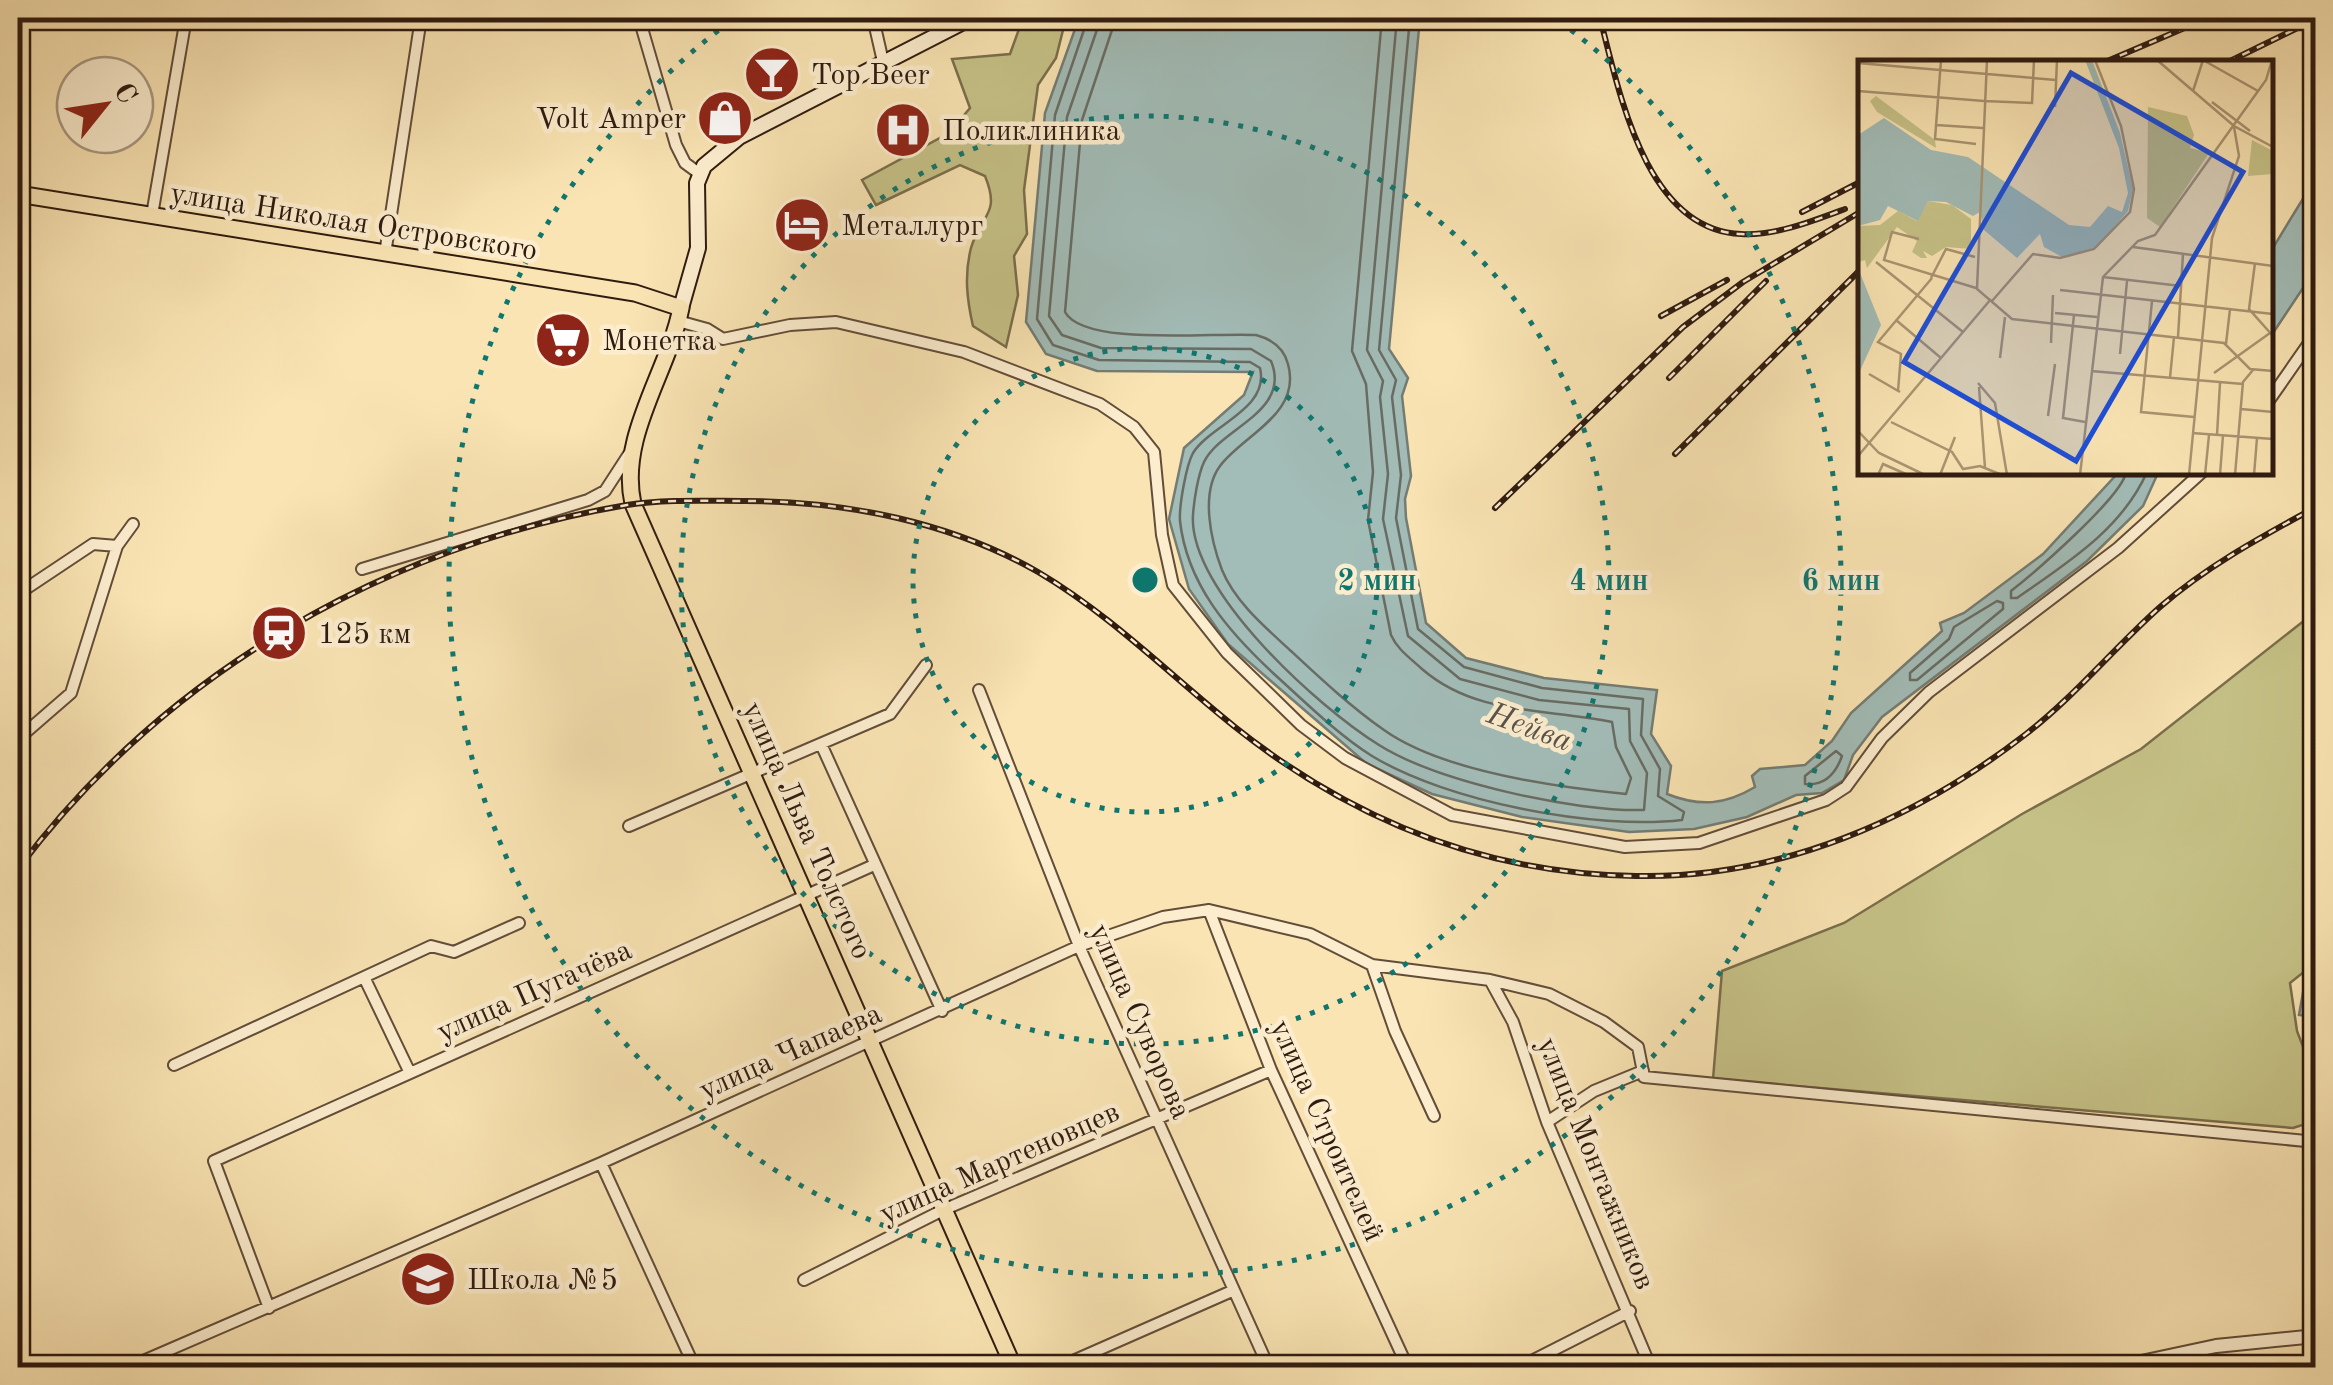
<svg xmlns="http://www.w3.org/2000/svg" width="2333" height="1385" viewBox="0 0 2333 1385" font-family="'Old Standard TT',serif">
	<rect width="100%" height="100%" fill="#fae4b3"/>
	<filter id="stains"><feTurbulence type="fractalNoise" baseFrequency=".002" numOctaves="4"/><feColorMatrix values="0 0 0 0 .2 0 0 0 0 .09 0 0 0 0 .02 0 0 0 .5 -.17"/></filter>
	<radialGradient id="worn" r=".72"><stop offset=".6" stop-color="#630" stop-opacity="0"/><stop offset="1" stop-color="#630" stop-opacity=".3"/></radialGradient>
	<path fill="#c6c287" stroke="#7a6e4c" stroke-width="2.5" d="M1023 18H1066L1056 58 1038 85 1024 190 1027 234 1014 256 1018 295 1006 347 973 326C967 300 964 275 971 248 981 214 1001 215 985 176L960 165 876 205 862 180 949 133 970 108 952 59 1010 54Z
		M2315 612V963L2290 983 2297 1031 2315 1078V1121L2293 1128 1713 1079 1722 971 1844 923 2022 814 2141 749Z"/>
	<path fill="#a2bcb7" stroke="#747c74" stroke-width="2.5" d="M1079 18H1420L1389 349 1408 378 1402 396 1411 476 1405 499 1406 518 1426 623 1466 658 1544 678 1657 690 1651 734 1671 766 1667 794C1700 807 1725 805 1755 787L1752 776 1760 769 1805 765 1832 741 1851 713 1942 631 1940 623 1964 613 2043 554 2118 473H2158L2143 506 2087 561 1882 717 1853 755 1844 780 1822 793 1796 795 1747 817 1694 829 1629 832 1522 817 1432 794 1367 764 1228 644 1189 589 1169 519 1184 448 1244 395 1253 372 1097 371 1046 354 1026 322 1045 113Z
		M2315 179V270L2271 336V251Z
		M2315 979V1017L2299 1015 2304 987Z"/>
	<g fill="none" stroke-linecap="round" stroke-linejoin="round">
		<path stroke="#686c64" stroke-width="2.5" d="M1088 18 1055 115 1037 319 1053 345 1099 360 1250 362 1260 368C1270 409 1210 425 1193 453 1186 466 1179 506 1180 521 1187 584 1228 631 1273 673 1304 701 1337 734 1372 756 1448 802 1595 830 1682 820L1684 812 1658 796 1660 769 1641 735 1643 699 1542 688 1464 667 1418 629 1396 518 1401 475 1392 397 1396 380 1379 350 1410 18
			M1101 18 1067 117 1049 316 1062 335 1101 348 1251 349 1271 361C1292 412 1220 428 1204 462 1198 475 1194 500 1193 515 1188 590 1319 708 1379 745 1438 782 1575 812 1644 810L1647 773 1630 741 1629 709 1539 700 1460 679 1408 636 1383 519 1388 474 1380 397 1383 381 1367 350 1397 18
			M1116 18 1082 120 1065 312C1084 347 1215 332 1256 335 1271 339 1284 348 1288 364 1302 414 1243 435 1220 466 1200 493 1211 541 1222 570 1235 602 1266 628 1291 651 1320 678 1351 707 1384 730 1443 772 1555 787 1626 794L1631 778 1616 747 1612 722C1546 708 1476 716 1422 669 1410 658 1397 649 1391 635L1368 520 1373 472 1366 384 1352 351 1382 18
			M2126 472C2123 496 2034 573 2011 591V598H2017C2067 563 2122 529 2147 472
			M1997 601 2003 603V609L1917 680H1910V673L1949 639 1954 627Z
			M1836 751 1842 756C1836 773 1825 786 1805 784V776Z"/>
		<g stroke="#624d39" stroke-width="14">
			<path id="minor" d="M639 18 676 145 685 163 700 174
				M873 18 884 66
				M2070 22 2078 18
				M152 215 186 18
				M385 254 421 18
				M678 321 707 329 723 339 790 325 836 322 964 352 1100 404 1134 427 1154 452 1162 535 1173 585 1227 653 1301 725 1345 758 1452 815 1625 847 1699 843 1826 800 1846 787 1882 738 1929 692 2118 548 2202 472
				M2270 399 2316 333
				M362 569 588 500 605 491 629 454
				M18 594 93 544 117 546
				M979 690 1079 946 1269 1368
				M18 739 71 693 117 546 133 524
				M821 744 942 1011
				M629 826 890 714 926 665
				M1209 910 1271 1070 1408 1368
				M1372 965 1395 1031 1434 1116
				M364 977 410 1073
				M1490 980 1513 1022 1547 1122 1651 1368
				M174 1065 431 946 454 952 519 923
				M1547 1122 1594 1091 1643 1071
				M601 1163 695 1368
				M804 1280 943 1210 1271 1070
				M269 1308 214 1161 874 865
				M127 1368 601 1163 1079 946 1163 917 1209 910 1310 934 1372 965 1490 980 1549 994 1604 1022 1638 1047 1644 1077 2316 1142
				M1057 1368 1232 1291
				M1518 1368 1630 1311"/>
		</g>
		<g stroke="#624d39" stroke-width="16">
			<path id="tertiary" d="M2113 1368 2216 1346 2316 1336"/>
		</g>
		<g stroke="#2f1b10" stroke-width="18">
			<path id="secondary" d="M681 308 698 248 697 183 704 166 739 137 971 18"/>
		</g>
		<g stroke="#2f1b10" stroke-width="19">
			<path id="primary" d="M18 194 635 293 681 308C668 373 618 436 633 504L1014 1368"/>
		</g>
		<use href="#minor" stroke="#fcedce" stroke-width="10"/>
		<use href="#tertiary" stroke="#fcedce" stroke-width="12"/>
		<use href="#secondary" stroke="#fcedce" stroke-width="14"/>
		<use href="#primary" stroke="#fae4b3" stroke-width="15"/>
		<g stroke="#2f1b10" stroke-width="6">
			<path id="rail" d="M1600 18C1619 91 1645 230 1741 234 1775 236 1813 221 1845 209
				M2105 62 2208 18
				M2228 62 2316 19
				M1802 212 1860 182
				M1661 316 1727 280
				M1669 378 1766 281
				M1675 454 1860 270
				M1495 508 1683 327 1743 282 1860 212
				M18 869C165 673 386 546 627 505 665 499 707 501 746 501 845 501 951 522 1038 572 1111 615 1170 675 1235 727 1352 820 1486 874 1636 876 1779 879 1915 820 2026 734 2074 697 2114 648 2160 607 2207 566 2261 537 2316 507"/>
		</g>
		<use href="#rail" stroke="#fcedce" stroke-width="2.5" stroke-dasharray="8" stroke-linecap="butt"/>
	</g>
	<g fill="none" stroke="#0f766e" stroke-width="5" stroke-dasharray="5 10">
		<circle cx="1145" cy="580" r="232"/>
		<circle cx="1145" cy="580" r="464"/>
		<path d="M1559 21A696 696 0 1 1 731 21"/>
	</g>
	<defs>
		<g id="bar-disc" transform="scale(2.875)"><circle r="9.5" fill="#8f2418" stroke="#fcedce"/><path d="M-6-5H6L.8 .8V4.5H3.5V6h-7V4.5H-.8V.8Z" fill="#fff"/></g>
		<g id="shop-disc" transform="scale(2.875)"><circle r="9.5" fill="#8f2418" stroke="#fcedce"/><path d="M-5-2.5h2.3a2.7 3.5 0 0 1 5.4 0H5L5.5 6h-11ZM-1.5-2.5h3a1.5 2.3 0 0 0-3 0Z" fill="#fff"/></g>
		<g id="hospital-disc" transform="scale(2.875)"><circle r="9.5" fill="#8f2418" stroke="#fcedce"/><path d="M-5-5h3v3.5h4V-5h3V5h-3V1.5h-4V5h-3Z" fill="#fff"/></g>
		<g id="hotel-disc" transform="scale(2.875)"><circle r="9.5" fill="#8f2418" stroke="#fcedce"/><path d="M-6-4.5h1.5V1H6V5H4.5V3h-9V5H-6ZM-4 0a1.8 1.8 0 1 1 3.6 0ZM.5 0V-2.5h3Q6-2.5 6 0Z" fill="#fff"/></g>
		<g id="supermarket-disc" transform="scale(2.875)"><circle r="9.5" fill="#8f2418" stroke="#fcedce"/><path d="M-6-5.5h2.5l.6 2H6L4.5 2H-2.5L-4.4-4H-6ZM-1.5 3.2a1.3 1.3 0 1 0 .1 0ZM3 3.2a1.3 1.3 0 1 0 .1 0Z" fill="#fff"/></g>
		<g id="station-disc" transform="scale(2.875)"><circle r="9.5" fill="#8f2418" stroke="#fcedce"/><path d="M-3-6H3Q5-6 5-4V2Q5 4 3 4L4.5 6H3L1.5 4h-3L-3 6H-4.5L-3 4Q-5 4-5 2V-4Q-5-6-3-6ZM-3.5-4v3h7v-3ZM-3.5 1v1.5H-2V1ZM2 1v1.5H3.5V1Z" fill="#fff"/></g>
		<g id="school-disc" transform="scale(2.875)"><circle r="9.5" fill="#8f2418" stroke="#fcedce"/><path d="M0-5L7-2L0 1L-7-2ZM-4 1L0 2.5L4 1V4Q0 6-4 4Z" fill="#fff"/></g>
	</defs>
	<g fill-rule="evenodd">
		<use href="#bar-disc" x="772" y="74"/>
		<use href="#shop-disc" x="725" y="118"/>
		<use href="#hospital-disc" x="903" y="130"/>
		<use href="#hotel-disc" x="802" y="225"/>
		<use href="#supermarket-disc" x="563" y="340"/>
		<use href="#station-disc" x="279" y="633"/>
		<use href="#school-disc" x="428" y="1279"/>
	</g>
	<g text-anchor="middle" stroke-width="9" stroke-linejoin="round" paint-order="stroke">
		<g font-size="30" fill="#2f1b10" stroke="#fcedce" text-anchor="start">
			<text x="811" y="84">Top Beer</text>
			<text x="686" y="128" text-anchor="end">Volt Amper</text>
			<text x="942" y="140">Поликлиника</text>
			<text x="841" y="235">Металлург</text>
			<text x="602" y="350">Монетка</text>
			<text x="318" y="643">125 км</text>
			<text x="467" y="1289">Школа №5</text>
		</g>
		<g font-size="30" fill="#2f1b10" stroke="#fcedce">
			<text transform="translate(354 221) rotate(9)" y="10">улица Николая Островского</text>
			<text transform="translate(808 830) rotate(66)" y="10">улица Льва Толстого</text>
			<text transform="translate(534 990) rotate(-24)" y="10">улица Пугачёва</text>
			<text transform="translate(1141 1021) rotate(66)" y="10">улица Суворова</text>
			<text transform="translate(790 1051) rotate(-24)" y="10">улица Чапаева</text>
			<text transform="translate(1328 1130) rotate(66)" y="10">улица Строителей</text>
			<text transform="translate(999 1162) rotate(-24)" y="10">улица Мартеновцев</text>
			<text transform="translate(1597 1163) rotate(68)" y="10">улица Монтажников</text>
		</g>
		<g font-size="32" font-style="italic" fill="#57534a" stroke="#fcedce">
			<text transform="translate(1530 726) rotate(20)" y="11">Нейва</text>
		</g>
	</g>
	<g transform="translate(1858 60)">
		<rect width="415" height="415" fill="#fae4b3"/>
		<path d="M18 36 77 80 78 88 19 52 12 41ZM290 47 329 56 336 75 332 88 351 93 302 167 289 158ZM394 80 415 91V114L390 116ZM70 141 94 145 113 159V189L88 187 74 196 65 191 69 198H63L54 192 59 181 39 167 9 208 7 200 1 202V166L22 165 40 151 59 161Z" fill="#c6c287"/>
		<path d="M227 0H234L262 73 275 129 270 151 239 187 204 197 186 187 182 174 159 198 126 170 122 152 115 156 88 142 70 141 60 161 30 146 22 160 0 166V75L26 58 73 90 110 97 211 165 232 167 250 146 264 152 270 133 261 88ZM0 208 23 265 0 315Z" fill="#a2bcb7"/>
		<path fill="none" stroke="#a99472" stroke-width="2.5" d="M83 0 77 79 118 84M129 0 119 229 154 259 366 283 392 309 415 311M299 0 376 66 415 87M345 0 400 31M0 3 198 20M0 31 126 41M335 31 345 0M126 41 174 43 176 0M354 42 392 71M197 47 199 0M78 65 125 68M61 179 34 172 26 200 118 228M275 187 415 206M18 202 105 272M397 203 391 249 415 276M245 217 323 226M73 218 88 189 117 197M202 230 415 254M134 241 175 194 202 198 236 189 272 152 276 129 263 66 237 0M294 241 283 352 336 357M197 253 239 257M216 255 205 358 227 362M38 260 83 298M320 277 325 194M193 283 195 235M368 284 372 249M262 294 269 221M142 298 147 257M233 311 385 324M356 313 412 273M11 314 42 332M312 318 316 277M120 323 137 343 149 415M121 327 127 408M40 331 43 294 20 282 74 218M383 349 415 352M190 356 197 304M33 362 94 392 105 409 122 406 144 415M0 371 21 393 67 415M334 373 415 379M359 375 362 323M0 396 133 239M20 415 25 404 50 415M82 415 97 377M222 415 245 217 280 181 297 175 408 20 414 0M331 415 354 178 381 96 376 67M347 415 351 375M362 415 365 375M377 415 385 322 395 310M396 415 399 378"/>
		<path fill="#1d4ed8" fill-opacity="0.15" stroke="#1d4ed8" stroke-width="5" d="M213 13 385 112 218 401 46 302Z"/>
		<rect width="415" height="415" fill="none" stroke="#2f1b10" stroke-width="5"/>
	</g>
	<circle cx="1145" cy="580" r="15" fill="#0f766e" stroke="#fcedce" stroke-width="5"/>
	<g font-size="30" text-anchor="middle" font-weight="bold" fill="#0f766e" stroke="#fcedce" stroke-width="9" stroke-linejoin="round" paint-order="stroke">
		<text x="1377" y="590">2 мин</text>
		<text x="1609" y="590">4 мин</text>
		<text x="1841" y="590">6 мин</text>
	</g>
	<rect width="2333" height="1385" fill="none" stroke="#fae4b3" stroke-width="60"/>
	<rect x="20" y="20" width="2293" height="1345" fill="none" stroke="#2f1b10" stroke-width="5"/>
	<rect x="30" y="30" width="2273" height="1325" fill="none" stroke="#2f1b10" stroke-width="2.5"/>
	<g transform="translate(105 105) rotate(60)"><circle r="48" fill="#fcedce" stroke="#aa9982" stroke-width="2.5"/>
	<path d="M0-8L18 38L0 25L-18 38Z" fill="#8f2418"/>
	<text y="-15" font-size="28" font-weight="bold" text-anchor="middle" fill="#2f1b10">С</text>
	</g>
	<rect width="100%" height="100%" filter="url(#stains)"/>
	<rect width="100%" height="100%" fill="url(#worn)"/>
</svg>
